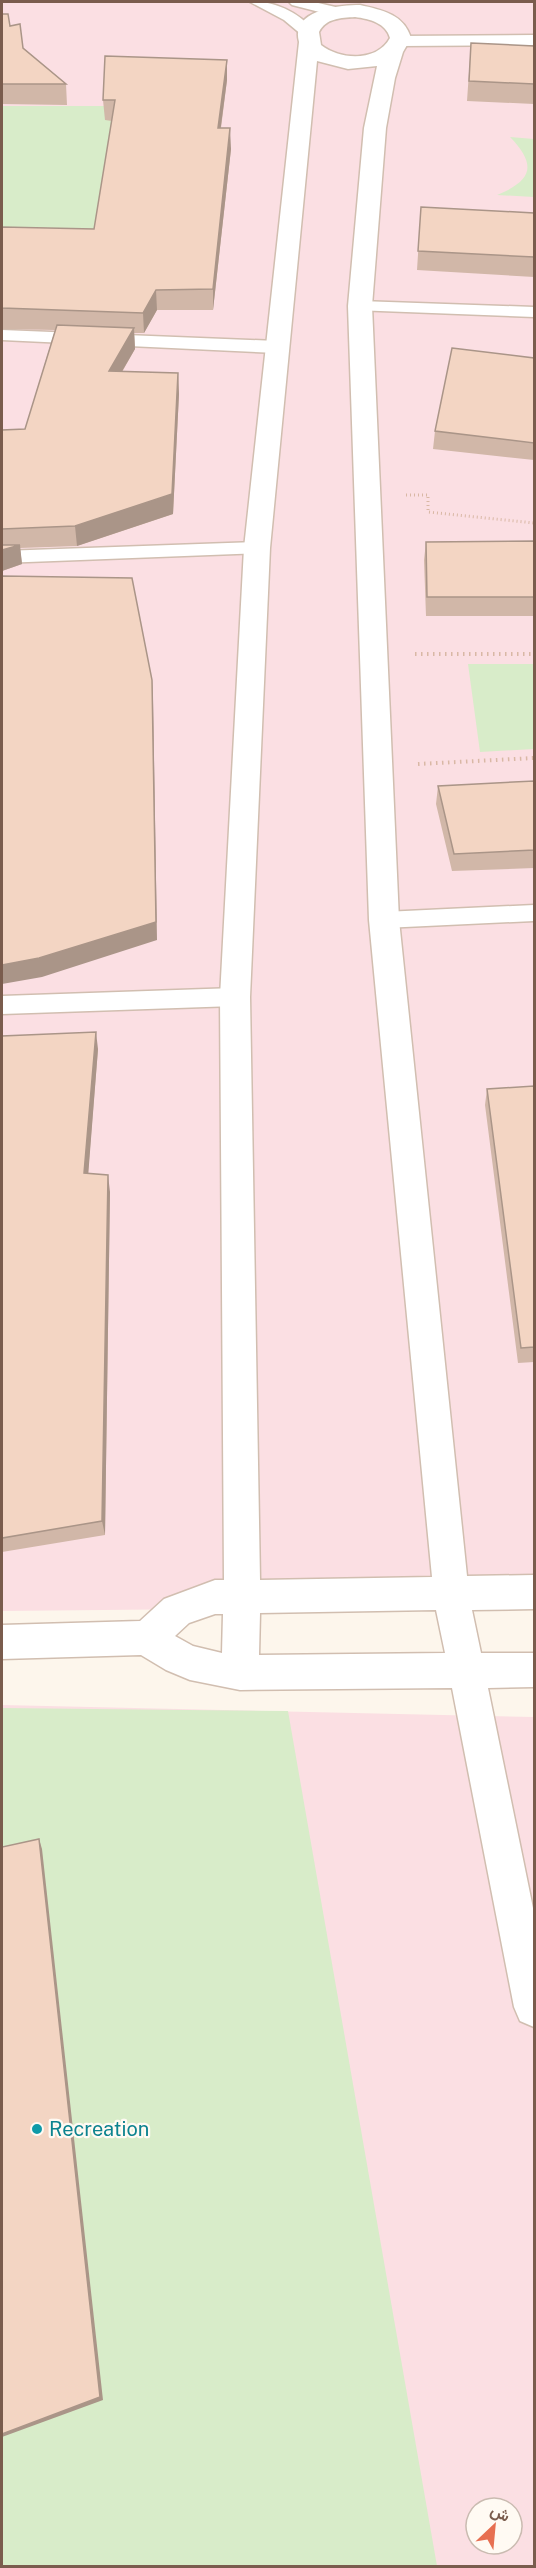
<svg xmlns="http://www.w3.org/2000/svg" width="536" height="2568" viewBox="0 0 536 2568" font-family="'Public Sans',Vazirmatn,sans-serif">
	<rect width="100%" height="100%" fill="#fdf6ec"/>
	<path fill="#fbdfe3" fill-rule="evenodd" d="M2 2 534 3V1606L2 1611Z
		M2 1705 534 1717V2566H2ZM476 2508H512V2544H476Z"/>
	<path fill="#d8ecc9" d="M2 106H105L115 121 94 250 2 246Z
		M510 137 534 139V197L497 195C534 180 536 164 510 137Z
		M468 664H534V749L480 752Z
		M2 1708 288 1711 437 2566H2Z"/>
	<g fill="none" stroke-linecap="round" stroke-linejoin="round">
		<g stroke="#d1beb0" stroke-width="3">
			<path id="service" d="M250 2C274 0 300 13 315 32L312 35H302L284 20Z
				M289 2H314L344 9 347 12 339 17 292 5Z
				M534 35V45L401 46 393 41 401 36Z
				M360 301 534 307V317L354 310 351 306 354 302Z
				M2 330 277 341 283 343 286 347 283 351 277 353 2 340Z
				M257 542 264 543 266 548 264 553 2 563V551Z
				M534 905V921L384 928 376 926 373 920 376 914 384 912Z
				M235 988 243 991 246 997 243 1003 235 1006 2 1014V996Z"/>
		</g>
		<g stroke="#d1beb0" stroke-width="3">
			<path id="minor" d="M360 5C382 10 404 14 411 38L403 52 395 78 386 128 372 306 399 920 467 1576 534 1575V1609L472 1610 481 1653H534V1687L488 1688 534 1913V2027L520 2021 514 2007 452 1688 240 1690 190 1680 166 1670 141 1655 2 1659V1625L140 1621 164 1599 215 1580H224L220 997 244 548 299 42C290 10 339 5 360 5ZM355 17C370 19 386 23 390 38 377 62 340 60 321 45L319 32C326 18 341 18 355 17ZM317 61 348 69 377 66 364 128 348 306 369 920 432 1577 260 1580 250 997 270 548ZM436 1610 445 1653 259 1655 260 1613ZM215 1614H223L222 1653 193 1646 175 1636 189 1623Z"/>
		</g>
		<path stroke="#d9b8a5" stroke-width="3" stroke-dasharray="1 3" stroke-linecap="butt" d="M406 495H428V512L534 523"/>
		<path stroke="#d9b8a5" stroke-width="4" stroke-dasharray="1.5 4.5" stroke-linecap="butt" d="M415 654H534
			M418 764 534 758"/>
		<use href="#service" fill="#fff" fill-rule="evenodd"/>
		<use href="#minor" fill="#fff" fill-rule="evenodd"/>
	</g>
	<path fill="#d1b7a8" d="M2 14 23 48 66 84 67 105 2 104Z
		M471 43 534 46V104L467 101Z
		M227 60V80L221 128 231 149 213 310H157L144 333H134L135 349 122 372 178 373 179 394 173 514 77 546 20 548 22 564 2 571V430L25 429 55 330 2 329V227L94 229 112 121 105 120 103 100Z
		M421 207 534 213V277L417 270Z
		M534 358V460L433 449 435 431Z
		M534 541V616H426L424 560 426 542Z
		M534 781V868L452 871 436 804 438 786Z
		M2 1036 98 1049 88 1173 110 1192 105 1535 2 1552Z
		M534 1086V1362L518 1363 485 1105 487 1089Z"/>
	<path fill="#aa9588" d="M227 60V80L218 148V128Z
		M230 128 231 149 213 310V289Z
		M156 290 157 310 144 333 143 313Z
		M134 328 135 349 110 392 109 371Z
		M178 373 179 394 173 514 77 546 75 526Z
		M20 545 22 564 2 571V550Z
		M152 680 153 700 157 940 42 977 2 984V965Z
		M96 1032 98 1049 87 1190 84 1173Z
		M108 1175 110 1192 105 1535 102 1521Z
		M39 1839 42 1849 103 2400 2 2437Z"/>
	<path fill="#f3d5c3" stroke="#aa9588" stroke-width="1.5" d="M2 14H8L10 26 20 24 23 48 66 84H2Z
		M471 43 534 46V84L469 81Z
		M105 56 227 60 218 128H230L213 289 156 290 143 313 2 308V227L94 229 115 100H103Z
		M421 207 534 213V257L418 251Z
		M57 325 134 328 109 371 178 373 172 494 75 526 2 529V430L25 429Z
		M452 348 534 358V443L435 431Z
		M534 541V597H427L426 542Z
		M2 545H20L2 550Z
		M2 576 132 578 152 680 156 922 39 958 2 965Z
		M534 781V850L454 854 438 786Z
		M96 1032 84 1173 108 1175 102 1521 2 1538V1036Z
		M534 1086V1347L521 1348 487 1089Z
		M39 1839 100 2397 2 2434V1847Z"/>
	<circle fill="#0f9aa8" stroke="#fffaf3" stroke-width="2" cx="37" cy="2129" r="6"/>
	<g text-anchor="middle" stroke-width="4.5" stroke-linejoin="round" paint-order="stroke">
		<g font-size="20" fill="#0d838f" stroke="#fffaf3" text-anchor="start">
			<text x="49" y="2136">Recreation</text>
		</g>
	</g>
	<rect width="536" height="2568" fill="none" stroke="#7a5c4d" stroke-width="6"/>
	<g transform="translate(494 2526) rotate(26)"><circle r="28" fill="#fffaf3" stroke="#cabbb1" stroke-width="1.5"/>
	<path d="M0-4.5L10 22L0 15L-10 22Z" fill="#e76f51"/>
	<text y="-9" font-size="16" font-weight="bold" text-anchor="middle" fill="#7a5c4d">ش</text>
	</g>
</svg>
